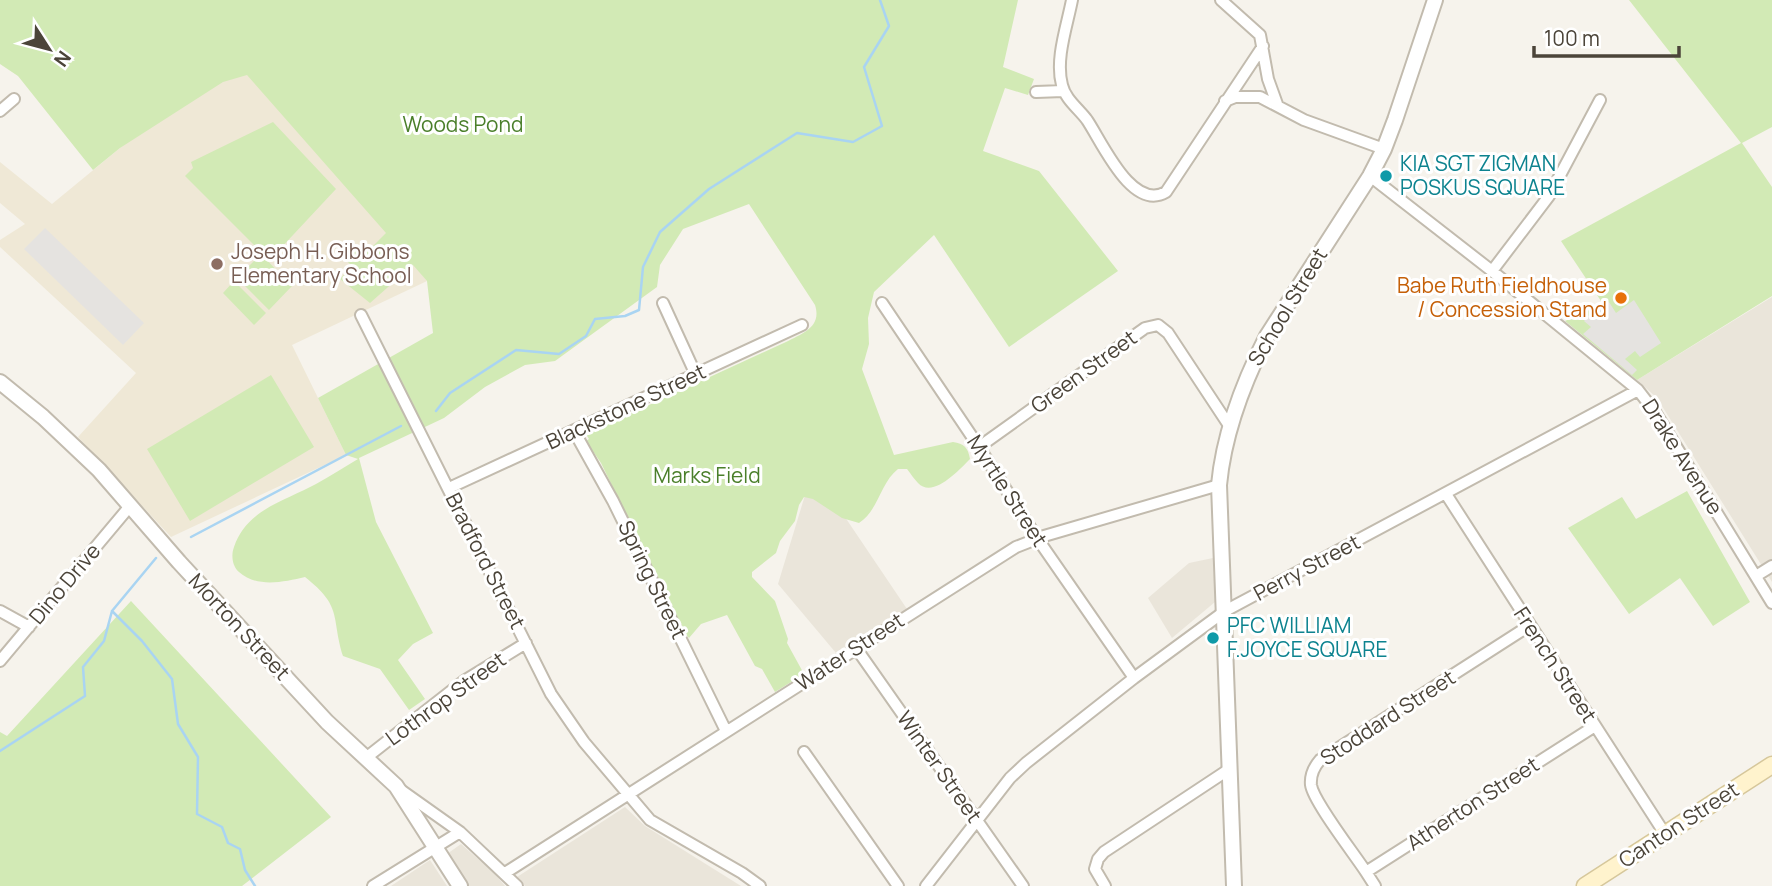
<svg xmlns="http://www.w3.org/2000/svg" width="1772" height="886" viewBox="0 0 1772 886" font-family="Manrope,sans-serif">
	<rect width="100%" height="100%" fill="#f6f3ec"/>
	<path fill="#eae5da" d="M1772 297V582L1657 398 1637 380Z
		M809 482 822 483 907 609 836 653 778 584Z
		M1213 558 1215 602 1172 638 1148 598 1189 563Z
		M625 807 645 826 741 886H525L517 877Z
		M461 844 494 873 505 886H468L447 854Z
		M430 860 447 886H391Z"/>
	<path fill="#efe8d6" d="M214 0 427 281 292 345 346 455 171 537 78 437 136 373 0 247V240L25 224 0 203V162L52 204 165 111Z"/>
	<path fill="#d2eab5" d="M0 0H1018L1003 67 1034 79 1028 95 1005 88 983 151 1039 171 1118 271 1009 347 934 235 874 292 868 318 869 344 862 369 894 455 953 442C964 444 968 447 970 459 959 470 933 499 918 483 914 479 911 474 907 469H898C880 483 879 510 859 523L842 518 813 499 804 497 799 505 795 521 780 541 776 553 752 572V577L775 601 788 639 787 643 804 674 775 692 762 669 755 666 727 615 701 624 689 638 683 631 601 463 586 441 589 439 586 434 786 342C803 333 822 327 815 305L749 204 683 229 660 265 657 287 555 361 525 365 485 387 444 418 359 458 376 522 433 633 413 644 398 660 425 699 409 710 380 669 343 656C331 616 343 607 305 577 284 582 256 588 239 572 232 566 231 555 234 547 247 509 285 501 316 484 331 476 344 467 358 459L346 455 318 398 433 333 427 281 413 265 370 303 340 279 352 266 345 259 355 248 363 256 386 233 247 75 223 82 120 148 93 170 18 76 0 64Z
		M1629 0H1772V127L1742 143 1772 187V296L1637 380 1565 321 1603 304 1561 241 1741 143Z
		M273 122 336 189 279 250 261 252 185 176 193 168 191 162Z
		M261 254 292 286 269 310 237 278Z
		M234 281 266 313 254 325 223 293Z
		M271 375 314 447 190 521 147 449Z
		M1687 491 1750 602 1713 626 1680 578 1629 614 1568 528 1622 497 1636 519Z
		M131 601 331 817 242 886H0V732L7 736Z"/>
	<path fill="#e5e3e0" d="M45 228 144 323 123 345 24 249Z
		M1634 300 1661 343 1640 357 1635 351 1625 359 1637 370 1632 375 1583 334 1591 327 1584 321 1594 309 1609 302 1616 313Z"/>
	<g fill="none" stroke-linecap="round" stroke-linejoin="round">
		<path stroke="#a9d4f2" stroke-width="2.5" d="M436 411 450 393 516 350 559 354 586 336 595 319 625 316 639 310 643 267 660 232 709 189 797 133 853 142 882 126 864 67 889 26 880 0
			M191 537 401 426
			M112 611 142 641 172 679 178 724 198 757 197 814 222 827 228 843 240 849 245 870 255 886
			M0 751 85 696 83 667 104 641 112 611 156 558"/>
		<g stroke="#c2bbae" stroke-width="14">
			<path id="minor" d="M1072 0C1067 26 1055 59 1062 85 1065 99 1079 109 1087 120 1102 142 1132 212 1166 192L1263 46
				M1221 0 1260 35 1268 79 1277 104
				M1036 92 1063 91
				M1225 101 1235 97H1260L1304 120 1384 149
				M0 111 14 99
				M1370 176 1492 271 1638 390 1655 412 1772 603
				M1492 271 1549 196 1600 100
				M663 303 696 375
				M882 303 979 447 1037 538 1134 678
				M361 315 551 694 584 742 650 820 742 873 760 886
				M574 431 613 501 726 731
				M979 447 1145 328 1158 325 1168 333 1230 427
				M449 488 802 325
				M1446 494 1665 834
				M1756 576 1772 566
				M0 611 29 627
				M856 648 1023 886
				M0 661 130 506
				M804 752 898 886
				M367 757 464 681 526 643
				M398 788 460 832 517 886
				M1366 872C1355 855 1313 801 1311 785 1310 775 1314 767 1320 760L1529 626
				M505 873 1016 547 1044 536 1219 485
				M373 886 460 832
				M926 886 1010 778 1026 763 1134 678 1225 611 1638 390
				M1105 886 1095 869 1098 859 1104 852 1231 768
				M1375 886 1366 872 1595 726"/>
		</g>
		<g stroke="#c2bbae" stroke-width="18">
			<path id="tertiary" d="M0 382 43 417 99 470 179 562 327 722 396 786 460 886
				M1234 886 1219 485C1224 432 1243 383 1267 336L1370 176 1384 149 1395 120 1435 0"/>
		</g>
		<g stroke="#d6c79b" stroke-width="19">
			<path id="secondary" d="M1585 886 1772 765"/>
		</g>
		<use href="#minor" stroke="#fff" stroke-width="10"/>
		<use href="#tertiary" stroke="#fff" stroke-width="14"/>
		<use href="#secondary" stroke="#fff3cd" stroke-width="16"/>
	</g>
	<g fill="#0f9aa8" stroke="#fff" stroke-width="2.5">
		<circle cx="1386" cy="176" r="7"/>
		<circle cx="1213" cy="638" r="7"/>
	</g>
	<circle fill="#8d6e63" stroke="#fff" stroke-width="2.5" cx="217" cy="264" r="7"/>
	<circle fill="#e8710a" stroke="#fff" stroke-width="2.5" cx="1621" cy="298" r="7"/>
	<g text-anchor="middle" stroke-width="6" stroke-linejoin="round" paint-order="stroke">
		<g font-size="21" fill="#4a7f2a" stroke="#fff">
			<text x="463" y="132">Woods Pond</text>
			<text x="707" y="483">Marks Field</text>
		</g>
		<g font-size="21" fill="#0d838f" stroke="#fff" text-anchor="start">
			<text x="1400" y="171">KIA SGT ZIGMAN<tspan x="1400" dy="24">POSKUS SQUARE</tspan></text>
			<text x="1227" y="633">PFC WILLIAM<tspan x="1227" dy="24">F.JOYCE SQUARE</tspan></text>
		</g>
		<g font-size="21" fill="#785e54" stroke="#fff" text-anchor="start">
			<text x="231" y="259">Joseph H. Gibbons<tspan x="231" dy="24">Elementary School</tspan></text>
		</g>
		<g font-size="21" fill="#c56008" stroke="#fff" text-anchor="end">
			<text x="1607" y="293">Babe Ruth Fieldhouse<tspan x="1607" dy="24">/ Concession Stand</tspan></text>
		</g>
		<g font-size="21" fill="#4b4439" stroke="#fff">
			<text transform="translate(1288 307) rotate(-59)" y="7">School Street</text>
			<text transform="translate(1084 372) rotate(-36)" y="7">Green Street</text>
			<text transform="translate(626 407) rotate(-25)" y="7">Blackstone Street</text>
			<text transform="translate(1682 457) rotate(58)" y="7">Drake Avenue</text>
			<text transform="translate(1007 491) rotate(57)" y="7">Myrtle Street</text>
			<text transform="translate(485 561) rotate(63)" y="7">Bradford Street</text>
			<text transform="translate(1307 568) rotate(-28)" y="7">Perry Street</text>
			<text transform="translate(652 580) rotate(64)" y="7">Spring Street</text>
			<text transform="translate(65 584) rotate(-50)" y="7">Dino Drive</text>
			<text transform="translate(239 627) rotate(47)" y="7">Morton Street</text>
			<text transform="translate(850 652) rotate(-33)" y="7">Water Street</text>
			<text transform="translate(1555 665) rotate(57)" y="7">French Street</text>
			<text transform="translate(446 699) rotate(-36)" y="7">Lothrop Street</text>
			<text transform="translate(1388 718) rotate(-33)" y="7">Stoddard Street</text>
			<text transform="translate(939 767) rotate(55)" y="7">Winter Street</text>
			<text transform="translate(1473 804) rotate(-33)" y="7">Atherton Street</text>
			<text transform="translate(1679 825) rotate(-33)" y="7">Canton Street</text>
		</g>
	</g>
	<g transform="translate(49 49) rotate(126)" stroke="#ffffff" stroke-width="5" paint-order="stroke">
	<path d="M0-5L12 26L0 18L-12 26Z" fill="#4b4439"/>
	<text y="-10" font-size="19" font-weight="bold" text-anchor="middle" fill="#4b4439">N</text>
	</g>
	<path d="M1534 46v10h145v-10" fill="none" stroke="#4b4439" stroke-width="3.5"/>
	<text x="1544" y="46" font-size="21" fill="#4b4439" stroke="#ffffff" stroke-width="5" paint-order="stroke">100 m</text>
</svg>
